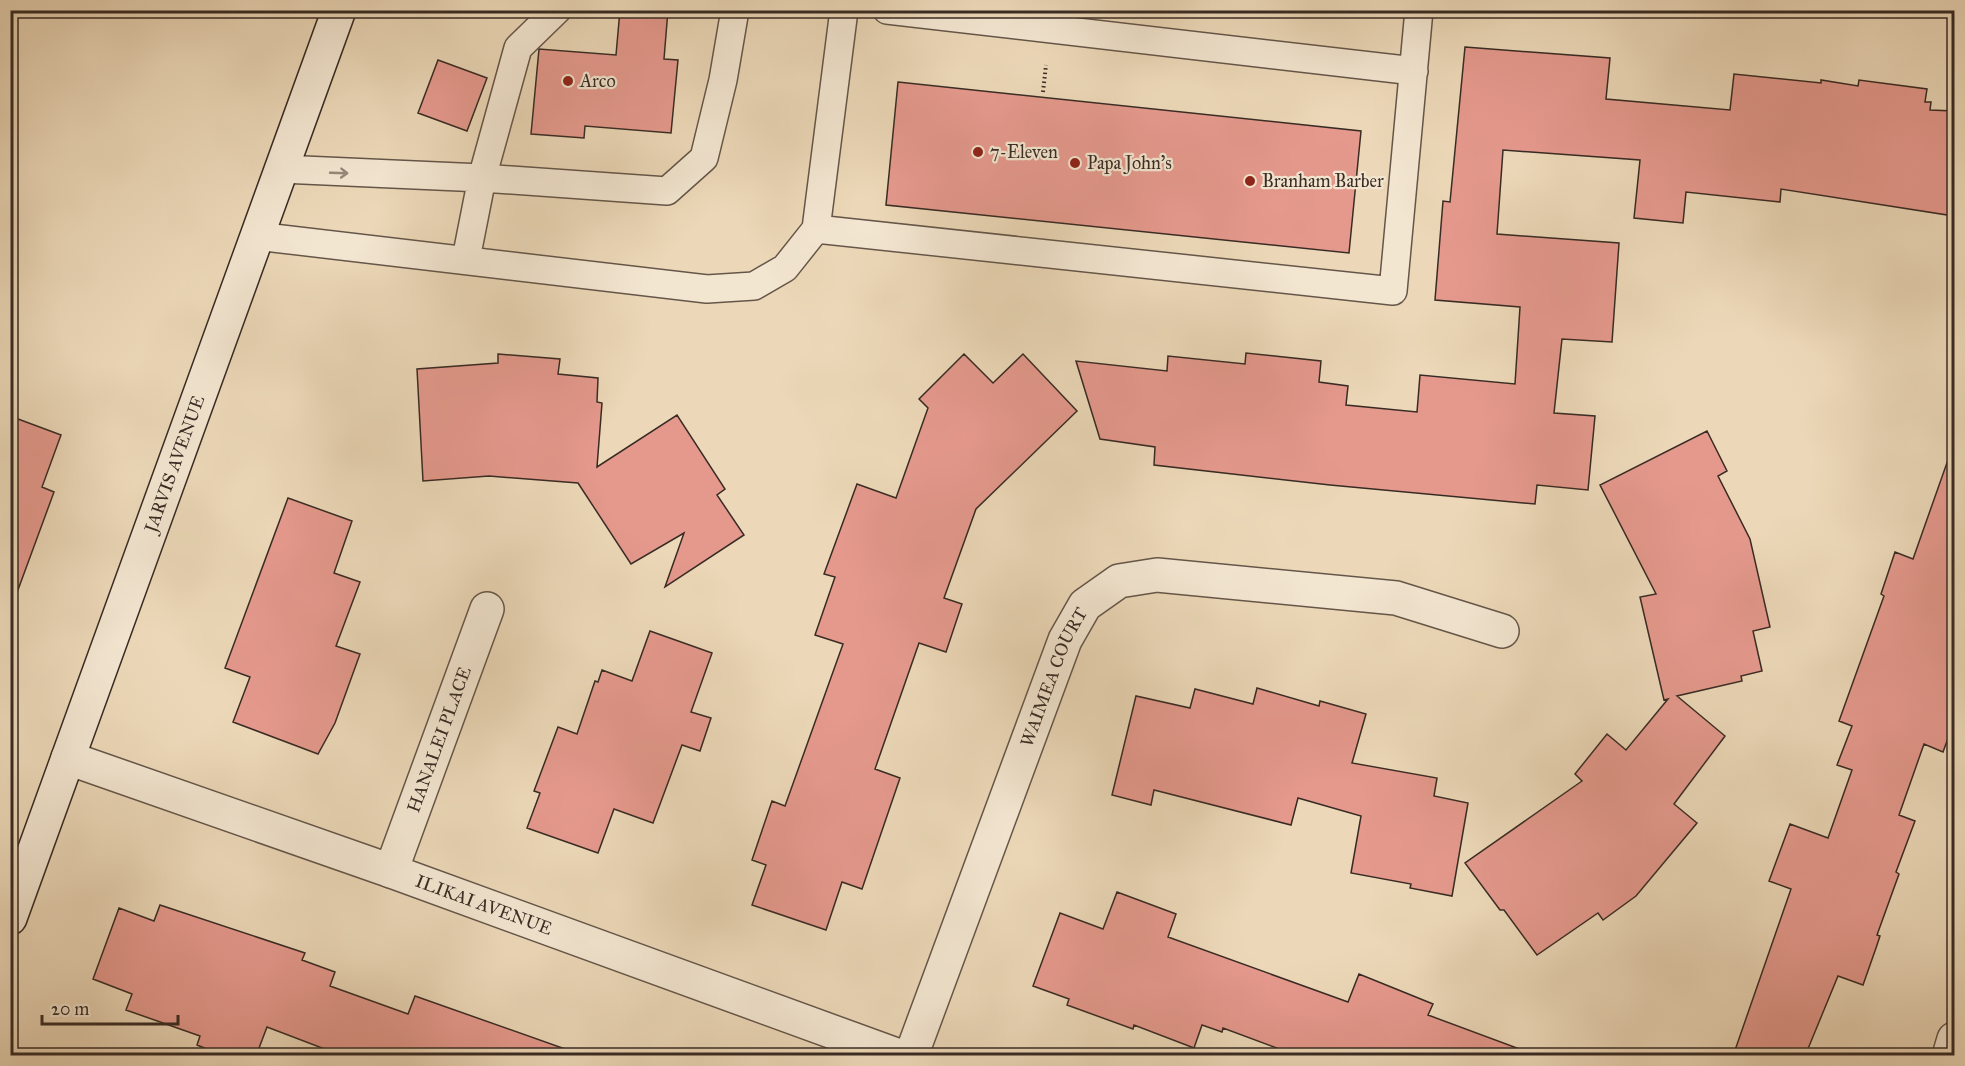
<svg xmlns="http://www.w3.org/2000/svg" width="1965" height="1066" viewBox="0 0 1965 1066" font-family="'IM FELL Great Primer',serif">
	<rect width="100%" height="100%" fill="#ecd8b8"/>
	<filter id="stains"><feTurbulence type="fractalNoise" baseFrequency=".00333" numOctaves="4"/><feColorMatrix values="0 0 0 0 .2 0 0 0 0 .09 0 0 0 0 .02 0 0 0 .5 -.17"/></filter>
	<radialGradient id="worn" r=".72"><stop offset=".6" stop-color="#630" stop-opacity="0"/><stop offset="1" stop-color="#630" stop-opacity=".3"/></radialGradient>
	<path fill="#e5998d" stroke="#382b24" stroke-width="1.5" d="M620 10H668L664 59 678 60 671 133 585 126 584 138 531 134 539 49 616 55Z
		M1465 47 1610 58 1606 99 1730 110 1734 74 1821 83V80L1858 86 1859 80 1927 89 1925 102H1931L1930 110 1954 111V216L1781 189 1780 202 1686 192 1683 223 1634 218 1640 160 1503 150 1497 234 1619 243 1612 342 1562 339 1554 413 1595 416 1588 490 1537 485 1535 504 1330 485 1154 465 1155 447 1100 439 1076 361 1167 371 1168 356 1245 364 1246 353 1321 361 1319 382 1348 386 1346 405 1417 412 1420 375 1515 384 1520 307 1435 300 1443 201 1450 202Z
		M438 60 487 78 467 131 418 113Z
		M898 82 1361 131 1349 253 886 205Z
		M498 354 560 359 558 374 598 378 597 402 602 403 597 467 677 415 725 489 717 495 744 535 665 587 684 533 631 564 578 483 489 476 423 481 417 369 498 363Z
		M964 354 993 383 1023 354 1077 411 976 509 944 598 962 604 946 652 919 643 875 769 900 778 862 889 842 882 826 930 752 905 766 865 752 860 772 801 785 806 843 644 815 635 835 577 824 574 857 484 896 498 928 408 919 399Z
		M10 416 61 435 42 487 54 492 15 598H10Z
		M1707 431 1727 471 1718 476 1750 539 1770 627 1753 631 1762 671 1741 676 1742 681 1677 696 1725 736 1674 804 1697 823 1636 896 1603 920 1598 913 1537 955 1504 910H1500L1465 863 1582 781 1575 774 1607 734 1626 750 1668 699 1664 700 1640 597 1656 594 1600 485Z
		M1949 457 1954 458V722L1943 752 1924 744 1899 815 1915 821 1896 872 1899 874 1877 935 1880 936 1876 948 1863 985 1838 976 1805 1056H1733L1791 889 1769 881 1790 824 1828 838 1852 770 1837 765 1852 726 1839 721 1884 596 1881 594 1895 552 1913 559Z
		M288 498 352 521 334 573 360 582 336 646 360 654 335 723 318 754 233 722 250 677 225 668Z
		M650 631 712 653 691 712 711 718 700 751 682 745 653 823 614 809 598 853 527 828 540 793 534 791 558 727 577 734 595 681 598 682 602 670 632 681Z
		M1257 688 1319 706 1320 701 1366 714 1352 763 1437 778 1434 796 1468 803 1452 896 1410 888 1411 884 1351 873 1361 816 1298 798 1291 825 1154 790 1151 805 1112 795 1136 696 1190 708 1195 689 1253 704Z
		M1117 892 1176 914 1168 937 1348 1002 1359 974 1433 1004 1428 1015 1525 1051V1056H1298L1223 1028 1222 1032 1202 1025 1194 1048 1134 1025 1133 1029 1067 1005 1069 999 1033 986 1060 913 1103 929Z
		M160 905 305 953 302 960 335 972 330 986 408 1014 415 996 568 1050 567 1056H343L267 1027 256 1056H224L197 1045 200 1036 126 1010 132 994 93 979 119 908 154 921Z"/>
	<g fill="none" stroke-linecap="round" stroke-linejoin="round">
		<g stroke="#655649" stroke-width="30">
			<path id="lane" d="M887 10 1414 71
				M281 169 482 178 667 191 704 158 723 80 735 10
				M816 229 844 10
				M256 236 707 289 754 286 785 268 816 229 1393 291 1419 10
				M466 259 482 178 518 48 557 10"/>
		</g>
		<g stroke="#655649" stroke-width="36">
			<g id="street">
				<path id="s1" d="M68 758 391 871 899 1056"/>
				<path id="s2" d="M391 871 487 609"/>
				<path id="s3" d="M911 1056 1065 640 1085 605 1119 581 1157 575 1396 598 1502 631"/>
				<path d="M1949 1056 1954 1039"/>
			</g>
		</g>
		<g stroke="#382b24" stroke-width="36">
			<g id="secondary">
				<path id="s4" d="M10 918 339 10"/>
			</g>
		</g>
		<path stroke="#382b24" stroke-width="4" stroke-dasharray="1.5 3" stroke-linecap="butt" d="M1043 92 1046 65"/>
		<use href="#lane" stroke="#f3e6d1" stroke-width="27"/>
		<use href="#street" stroke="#f3e6d1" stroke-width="33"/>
		<use href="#secondary" stroke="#f3e6d1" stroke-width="33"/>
	</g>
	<defs><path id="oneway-shaft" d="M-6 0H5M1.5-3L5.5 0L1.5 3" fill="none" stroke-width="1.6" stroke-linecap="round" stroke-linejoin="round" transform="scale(1.5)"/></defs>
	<use stroke="#96887a" href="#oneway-shaft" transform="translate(339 173) rotate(2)"/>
	<g fill="#8f2418" stroke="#f3e6d1" stroke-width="2">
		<circle cx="568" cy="81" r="6"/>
		<circle cx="978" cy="152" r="6"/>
		<circle cx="1075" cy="163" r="6"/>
		<circle cx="1250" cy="181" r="6"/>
	</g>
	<g text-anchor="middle" stroke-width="4.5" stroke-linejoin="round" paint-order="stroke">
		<g font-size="18" fill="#382b24" stroke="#f3e6d1" text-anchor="start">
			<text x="580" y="87">Arco</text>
			<text x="990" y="158">7-Eleven</text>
			<text x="1087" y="169">Papa John's</text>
			<text x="1262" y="187">Branham Barber</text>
		</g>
		<g font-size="18" fill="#382b24" stroke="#f3e6d1">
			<text dy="6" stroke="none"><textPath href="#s4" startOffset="483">JARVIS AVENUE</textPath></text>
			<text dy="6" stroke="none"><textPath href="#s3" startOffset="405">WAIMEA COURT</textPath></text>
			<text dy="6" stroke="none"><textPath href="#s2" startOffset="140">HANALEI PLACE</textPath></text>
			<text dy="6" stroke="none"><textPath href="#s1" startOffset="441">ILIKAI AVENUE</textPath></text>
		</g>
	</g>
	<rect width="1965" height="1066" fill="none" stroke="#ecd8b8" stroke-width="36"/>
	<rect x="12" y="12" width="1941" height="1042" fill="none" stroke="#382b24" stroke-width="3"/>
	<rect x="18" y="18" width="1929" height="1030" fill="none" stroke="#382b24" stroke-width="1.5"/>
	<path d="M42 1015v9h136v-9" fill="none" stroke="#382b24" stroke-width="3"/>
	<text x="51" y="1015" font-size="18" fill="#382b24" stroke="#f3e6d1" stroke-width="4.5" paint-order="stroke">20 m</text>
	<rect width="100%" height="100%" filter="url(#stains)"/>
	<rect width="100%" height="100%" fill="url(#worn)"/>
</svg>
